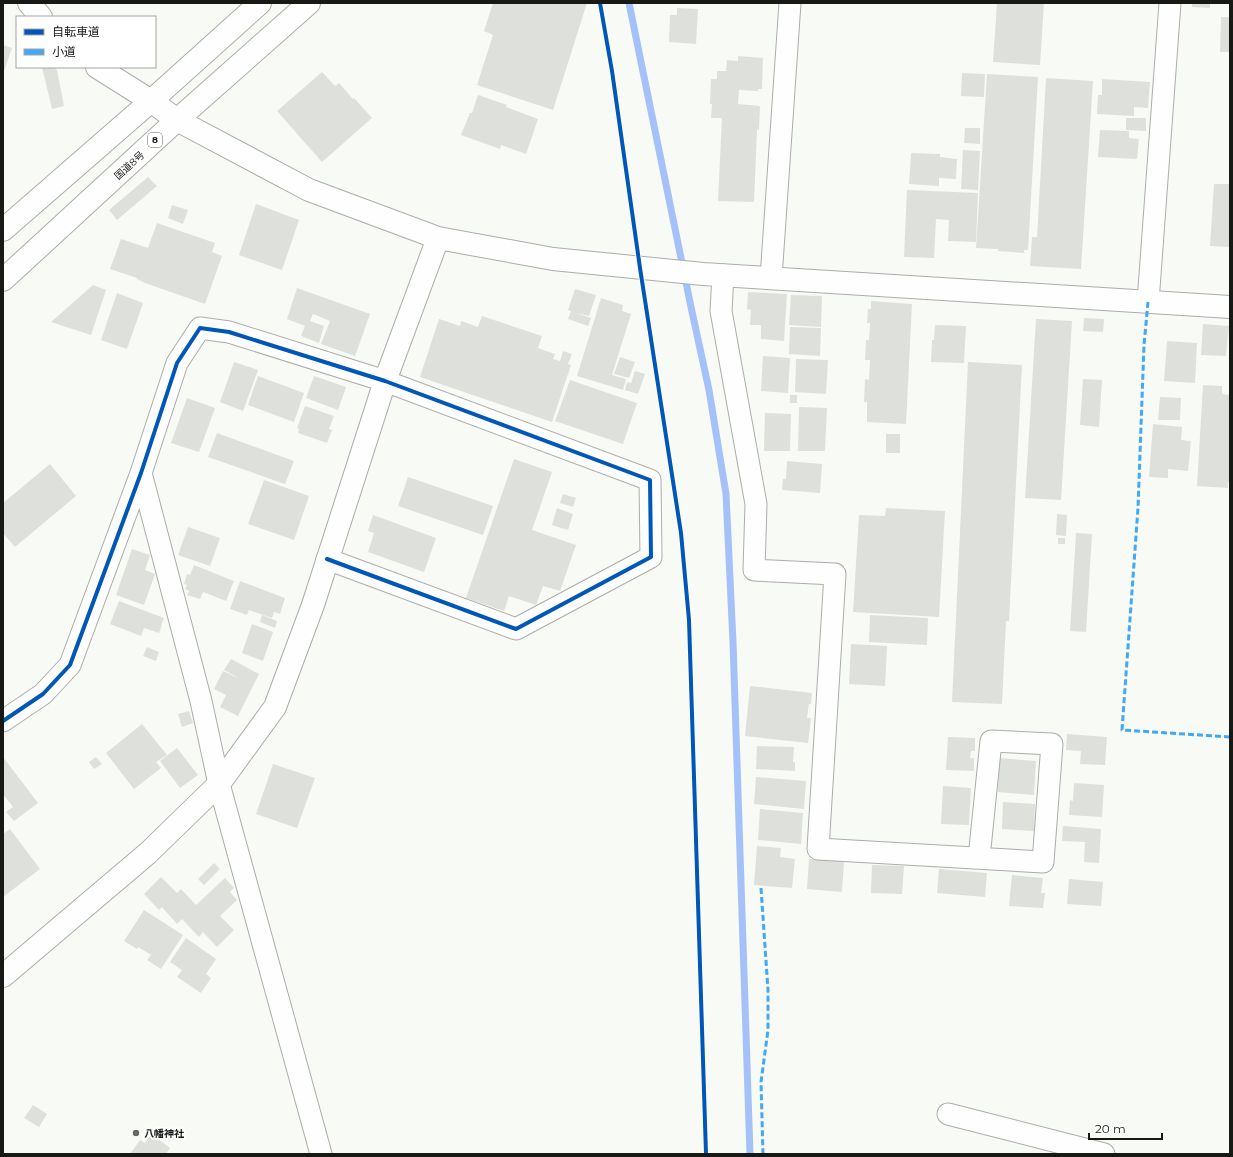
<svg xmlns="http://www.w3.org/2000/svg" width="1233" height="1157" viewBox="0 0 1233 1157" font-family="Montserrat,'Noto Sans JP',sans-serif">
	<rect width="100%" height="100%" fill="#f8faf5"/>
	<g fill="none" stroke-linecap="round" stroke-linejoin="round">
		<path stroke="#a5c1fa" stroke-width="7" d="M629 3 691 307 709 390 726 494 733 642 750 1154"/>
	</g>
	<path fill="#dee0dc" d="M493 3H587L553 110 477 85 493 35 484 31Z
		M997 3H1044L1040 65 993 62Z
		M1192 3H1210V8L1192 7Z
		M677 8 698 9 696 44 669 42 670 15H677Z
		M1221 17H1230V52H1220Z
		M3 45 12 48 3 74Z
		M738 56 763 58 762 89H758V91L739 90 738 104 760 106 759 130 757 129 754 202 718 201 722 118H711L712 104H710L711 79H717V71H726L727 60 738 61Z
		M42 67H53L57 70 64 106 52 109Z
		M322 72 335 86 339 83 353 99 354 98 372 118 322 162 277 111Z
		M962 73 985 74 984 97 961 96Z
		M987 74 1038 77 1028 250H1024V253L998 251V249L976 248Z
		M1046 78 1093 81 1081 269 1030 266 1032 237H1037Z
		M1102 79 1150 82 1148 108 1134 107V116L1097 114 1098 95H1102Z
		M478 95 507 105 506 107 538 119 526 154 501 145 500 149 461 135 470 113H472Z
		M1126 118H1146V131L1126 130Z
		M965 128H980V144L964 143Z
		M1100 130 1129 131V138L1139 139 1137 159 1098 157Z
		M963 150 980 151 978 190 961 189Z
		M911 153 940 154V157L957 159 956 179 939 178V186L909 184Z
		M148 177 157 186 117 220 109 210Z
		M1214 184H1230V247L1210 246Z
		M907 190 978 193 976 242 948 241 949 220 936 219 934 258 904 257Z
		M256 204 299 220 282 270 239 255Z
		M172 205 188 210 183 224 168 218Z
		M157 223 215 243 212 252 222 256 205 304 145 283 137 279V278L110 269 121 239 148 248Z
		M93 285 106 290 91 335 51 322Z
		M297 288 370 314 355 356 321 344 330 321 313 314 310 321 324 326 319 343 301 336 305 326 287 319Z
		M575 289 596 295 589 316 576 313 591 318 588 326 568 319 571 311 568 310Z
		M748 292 787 294 784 341 761 339V325H750L751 310 747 309Z
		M117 293 143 303 127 349 101 340Z
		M791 295 822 296 821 327 789 325Z
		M601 298 623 305 622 311 631 314 612 375 626 379 623 390 577 376Z
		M871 301 912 304 906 424 867 422V402H864L865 379 869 380 870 360H865L866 340H869L870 323H867L868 309H871Z
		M482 316 542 336 538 348 555 354 553 359 560 361 563 351 572 354 568 364 571 365 552 422 420 377 439 319 460 326 461 321 478 327Z
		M1084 318 1104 319 1103 332 1083 331Z
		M1036 319 1072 321 1061 500 1025 498Z
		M1203 324 1229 326 1226 356 1201 355Z
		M935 325 966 326 964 363 931 362 932 340H934Z
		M790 327 821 328 820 356 789 354Z
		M1167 341 1197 343 1195 383 1164 381Z
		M763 356 790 358 788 393 761 391Z
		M620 357 635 362 629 378 614 374Z
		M796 359 828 360 826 394 795 392Z
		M234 362 258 370 243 411 220 402Z
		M968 362 1022 365 1009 621H1006L1002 704 952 702Z
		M635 371 645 374 638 394 625 390 627 382 631 383Z
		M258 376 304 393 294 422 248 405Z
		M314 376 346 387 338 410 306 398Z
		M1083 379 1102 380 1099 427 1080 425Z
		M570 380 637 403 623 444 555 421Z
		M1203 385 1222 386V394L1230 395V482H1228V488L1197 486Z
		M790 395H797V403H790Z
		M1160 397 1181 398 1180 420H1158Z
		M187 398 215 408 199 452 171 443Z
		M305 406 334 416 329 429 332 430 327 443 298 433 299 429 297 428Z
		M799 407 827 408 825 451H798Z
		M765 413 791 414 790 451H764Z
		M1153 424 1182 427 1181 440 1191 441 1188 471 1168 469V478L1149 477Z
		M217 433 294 461 285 484 208 457Z
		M886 434H900V453H886Z
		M514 459 552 472 532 530 576 545 560 591 543 586 536 605 509 596 504 611 466 598Z
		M787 461 822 464 820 493 782 490 783 479H786Z
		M50 464 76 496 15 547 3 533V503Z
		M408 477 493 506 483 535 398 506Z
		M264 480 309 496 294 540 248 524Z
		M563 494 576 498 573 507 560 503Z
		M557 508 573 514 568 530 552 525Z
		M886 508 945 511 939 617 853 612 859 515 885 516Z
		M1057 514 1067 515 1066 536 1056 535Z
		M373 515 436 538 424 572 368 552 374 533 368 531Z
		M188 527 220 538 210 566 178 555Z
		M1076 533 1092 534 1086 632 1070 631Z
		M1058 538H1065V544H1058Z
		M132 549 150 555 145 570 155 574 144 605 116 595Z
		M194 565 234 581 226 601 203 592 200 599 187 595 189 591 185 589 187 585 184 584 187 574 190 575Z
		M240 581 285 598 280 614 274 612 272 618 249 610 247 615 230 609Z
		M119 601 164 618 159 633 144 628 141 636 110 624Z
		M262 615 277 621 275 628 260 622Z
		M870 615 928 618 927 645 869 642Z
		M252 624 273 632 263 661 242 653Z
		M851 644 887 646 885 686 849 684Z
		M147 647 159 652 156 661 143 656Z
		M231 659 259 674 238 716 220 707 226 695 214 689 223 671 238 678 235 676 238 670 235 676 224 670Z
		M750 686 812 693 811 704H809L807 718H811L808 743 745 736Z
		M189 711 193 723 182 727 178 714Z
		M142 724 167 755 156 762 161 768 134 789 106 753Z
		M1067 734 1107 737 1105 765 1080 764 1081 751 1066 750Z
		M948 737 975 738V751H971L970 758H974V771L946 770Z
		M757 746 794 747 793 762H795V771L756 769Z
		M177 748 198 775 180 788 160 761Z
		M3 757 38 803 14 821 6 812 13 807 3 794Z
		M96 757 102 764 94 769 89 762Z
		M999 758 1036 761 1034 795 998 792Z
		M273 764 315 778 297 828 256 814Z
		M756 777 806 781 804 809 754 804Z
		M1074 783 1104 785 1102 817 1069 815 1070 800 1073 801Z
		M943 786 971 788 969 825 941 824Z
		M1003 802 1035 804 1034 831 1002 829Z
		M760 809 803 813 801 844 758 840Z
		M1063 826 1101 829 1099 863 1084 862 1085 842 1062 841Z
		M10 829 40 869 3 897V834Z
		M757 846 781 848 780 857 795 859 792 888 754 885Z
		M809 859 844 861 842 892 807 889Z
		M214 863 220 869 204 885 198 879Z
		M872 865 904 866 902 894 871 893Z
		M939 869 987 873 985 897 937 893Z
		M1012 875 1043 878 1041 893H1045L1043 908 1009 906Z
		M161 877 177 893 181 889 196 905 225 878 234 888 230 892 237 900 220 916 234 930 217 947 203 932 199 937 182 919 177 924 162 907 159 910 144 894Z
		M1069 879 1103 882 1101 906 1067 904Z
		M144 910 183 935 161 969 147 960 151 955 138 947 137 949 124 941Z
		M186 938 216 959 206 974 211 978 201 993 177 977 182 970 170 962Z
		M33 1105 47 1114 39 1127 24 1118Z
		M151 1134 170 1148 166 1154H130L140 1140 145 1143Z"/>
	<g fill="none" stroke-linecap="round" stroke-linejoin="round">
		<g stroke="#acada9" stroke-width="23">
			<path id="minor" d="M723 275 721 311 756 504 754 570 835 574 818 849 1043 862 1052 744 991 741 979 858
				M771 278 790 3
				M1148 302 1170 3
				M141 473 201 701 219 784 321 1154
				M3 721 43 694 70 665 141 473 177 363 200 328 229 332 385 381 650 480 651 557 516 629 327 559
				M948 1114 1104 1154"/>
		</g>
		<g stroke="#acada9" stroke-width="24">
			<path id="tertiary" d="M29 3 41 17
				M97 67 151 101 177 120 309 190 438 238 553 259 703 274 1230 307
				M3 976 148 853 219 784 275 707 313 605 385 381 438 238"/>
		</g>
		<g stroke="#acada9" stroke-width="24">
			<path id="trunk" d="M3 230 151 101 260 3
				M3 280 177 120 309 3"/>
		</g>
		<use href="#minor" stroke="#fefefe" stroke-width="21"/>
		<use href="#tertiary" stroke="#fefefe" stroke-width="22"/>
		<use href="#trunk" stroke="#fefefe" stroke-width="22"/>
		<path stroke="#3fa9f5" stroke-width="3" stroke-dasharray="6 3" stroke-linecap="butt" d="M1148 302 1144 345 1138 508 1122 730 1230 737
			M761 888 768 990V1030L761 1082 763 1154"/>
		<g stroke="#fff" stroke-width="6">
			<path id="cycleway" d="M600 3 612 71 640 268 681 533 689 620 706 1154
				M3 721 43 694 70 665 141 473 177 363 200 328 229 332 385 381 650 480 651 557 516 629 327 559"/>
		</g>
		<use href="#cycleway" stroke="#0057b8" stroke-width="4"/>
	</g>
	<circle fill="#666863" stroke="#fff" stroke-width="1.5" cx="136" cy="1133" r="4"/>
	<g text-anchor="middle" stroke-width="3.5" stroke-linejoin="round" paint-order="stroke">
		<rect fill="#fff" stroke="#5d5e5b" stroke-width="1" x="148" y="133" width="14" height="14" rx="3"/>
		<g font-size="9" font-weight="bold" fill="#171915">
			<text x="155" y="143">8</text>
		</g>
		<g font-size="10" fill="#171915" stroke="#fff">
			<text transform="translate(129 165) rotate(-42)" y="4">国道8号</text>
		</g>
		<g font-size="10" font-weight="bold" fill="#171915" stroke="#fff" text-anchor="start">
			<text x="144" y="1137">八幡神社</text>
		</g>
	</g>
	<rect width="1233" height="1157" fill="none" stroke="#171915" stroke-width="8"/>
	<rect x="16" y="16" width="140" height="52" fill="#ffffff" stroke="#a2a3a1"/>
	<rect x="24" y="29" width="20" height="6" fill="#0057b8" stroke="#a2a3a1"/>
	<text x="52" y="36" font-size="12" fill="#171915">自転車道</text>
	<rect x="24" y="49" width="20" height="6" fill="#3fa9f5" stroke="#a2a3a1"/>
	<text x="52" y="56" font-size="12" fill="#171915">小道</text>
	<path d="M1089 1133v6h73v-6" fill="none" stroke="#171915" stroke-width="2"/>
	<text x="1095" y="1133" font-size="12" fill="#171915" stroke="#ffffff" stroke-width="3" paint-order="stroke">20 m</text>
</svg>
